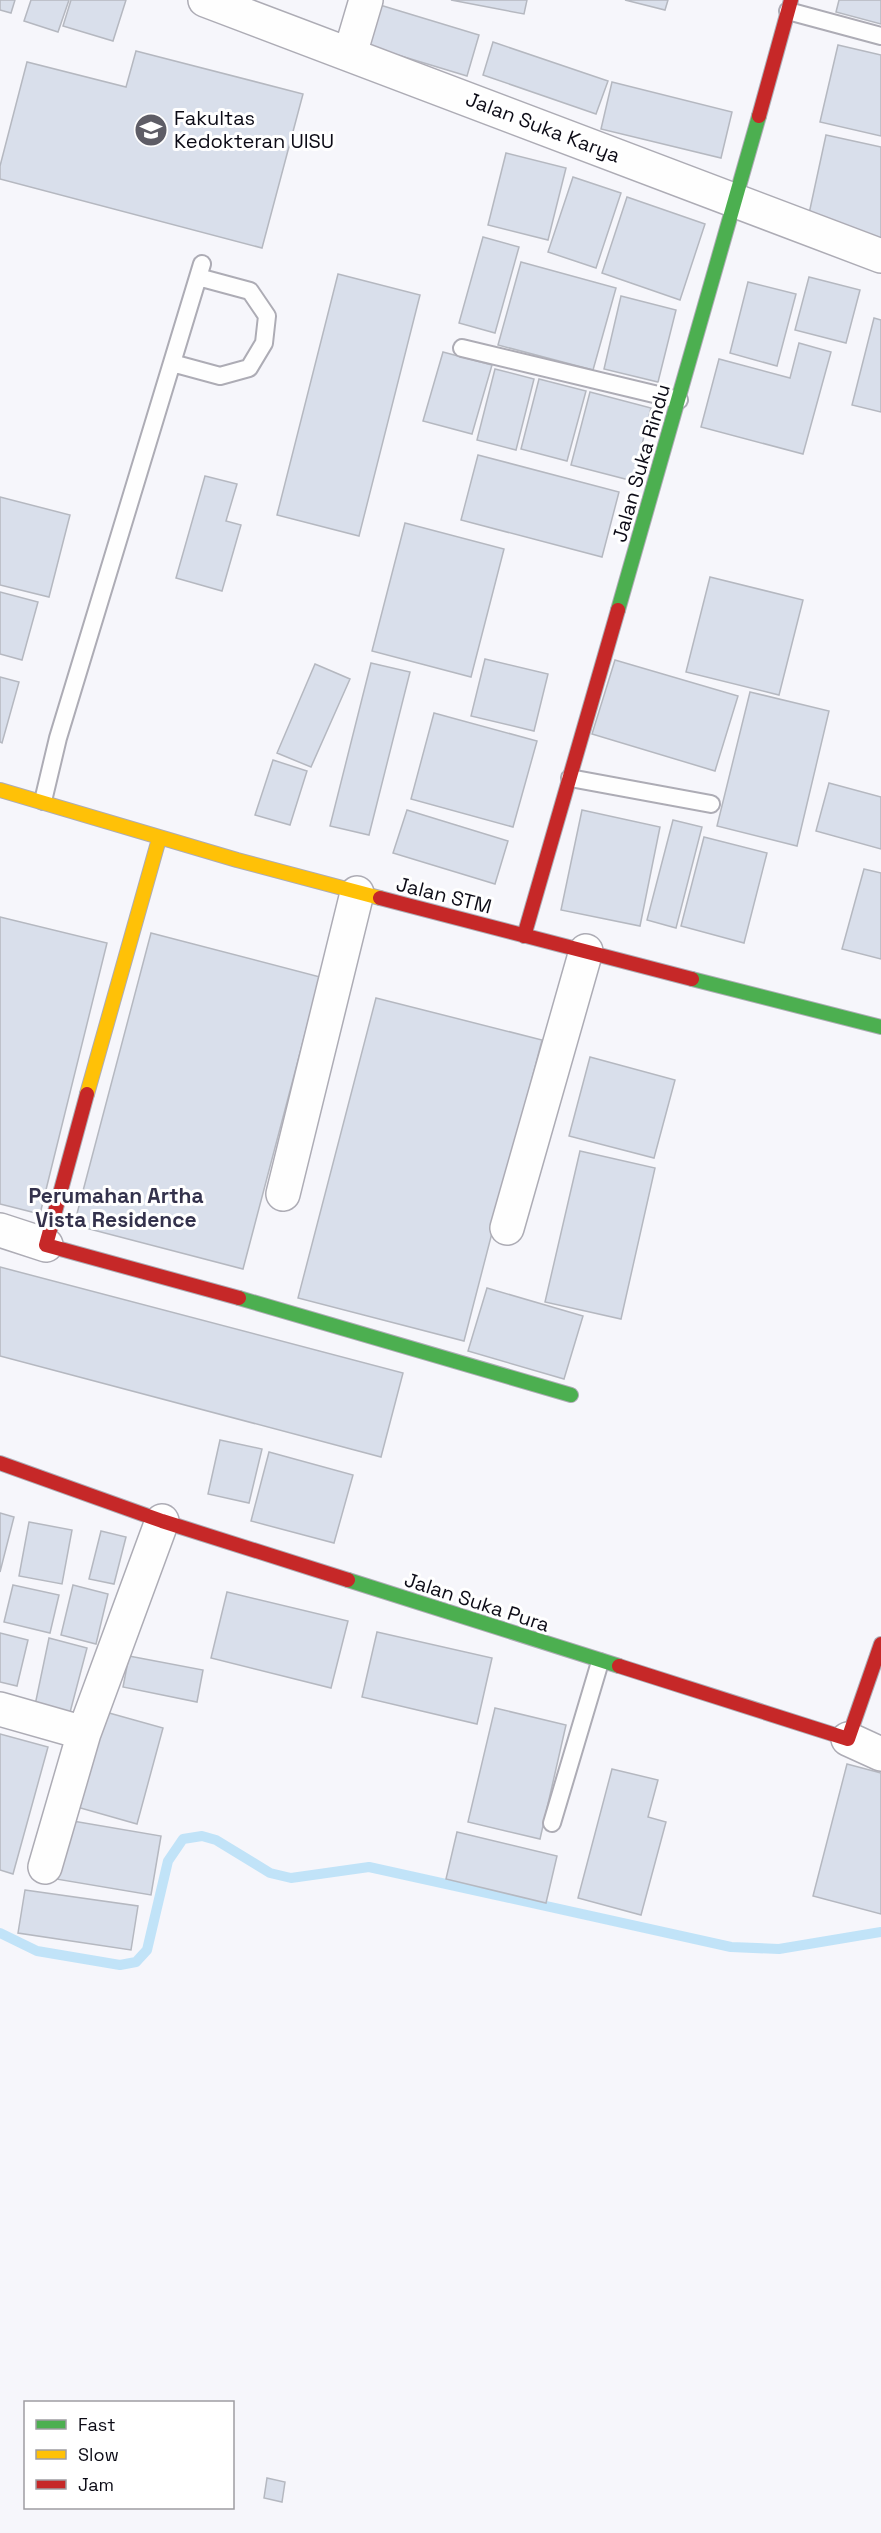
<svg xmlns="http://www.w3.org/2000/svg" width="881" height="2533" viewBox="0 0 881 2533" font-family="'Space Grotesk',sans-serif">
	<rect width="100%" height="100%" fill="#f6f6fb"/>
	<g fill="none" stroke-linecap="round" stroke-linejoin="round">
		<path stroke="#c1e3f8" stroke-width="10" d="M0 1933 37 1951 120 1965 136 1962 147 1950 168 1861 183 1839 202 1836 216 1840 270 1873 291 1878 369 1867 731 1947 779 1949 881 1932"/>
	</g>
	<path fill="#d9dfeb" stroke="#b5b8c0" stroke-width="1.5" d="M0 0H15L11 13 0 10Z
		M31 0H69L58 32 24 21Z
		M71 0H126L113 41 63 26Z
		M451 0H527L524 14Z
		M625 0H668L665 10Z
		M839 0H881V24L836 12Z
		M380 5 479 35 467 76 368 46Z
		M493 42 608 81 596 114 483 75Z
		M838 45 881 55V136L820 122Z
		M136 51 303 94 262 248 0 179V166L27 62 126 87Z
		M612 82 732 112 721 158 601 129Z
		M826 135 881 147V238L807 223Z
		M506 153 566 168 548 240 488 225Z
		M573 177 621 193 596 268 548 252Z
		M627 197 705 224 680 300 602 273Z
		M483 237 519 247 495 333 459 323Z
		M521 262 616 288 593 370 498 345Z
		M338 274 420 295 359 536 277 515Z
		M809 277 860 290 846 343 795 330Z
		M748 282 796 294 777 366 730 353Z
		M621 296 676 310 658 382 604 369Z
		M874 318 881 320V412L852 405Z
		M799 343 831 352 803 454 701 427 719 359 790 378Z
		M443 352 492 365 472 434 423 421Z
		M495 369 534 379 516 450 477 440Z
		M539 379 586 391 567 461 521 449Z
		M590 392 651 408 633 481 571 465Z
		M478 455 619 492 602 557 461 520Z
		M205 476 237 484 226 521 241 525 222 591 176 578Z
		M0 497 70 515 49 597 0 585Z
		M405 523 504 549 471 677 372 651Z
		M710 577 803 600 779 695 686 672Z
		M0 592 38 602 22 660 0 654Z
		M485 659 548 674 534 731 471 716Z
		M615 660 738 696 715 771 592 734Z
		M371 663 410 672 369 835 330 826Z
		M315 664 350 679 311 767 277 753Z
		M0 677 19 682 2 743 0 742Z
		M750 692 829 711 797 846 717 826Z
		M434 713 537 741 513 827 411 799Z
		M273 760 307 771 290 825 255 815Z
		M829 783 881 797V849L816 831Z
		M407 810 508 841 495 884 393 853Z
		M582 810 660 827 640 926 561 910Z
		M673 820 702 827 676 928 647 920Z
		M704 837 767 853 744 943 681 926Z
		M864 869 881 873V959L842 949Z
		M0 917 107 943 40 1214 0 1204Z
		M151 933 320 977 243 1269 74 1225Z
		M376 998 542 1040 464 1341 298 1298Z
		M590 1057 675 1080 654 1158 569 1136Z
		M580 1151 655 1168 621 1319 545 1302Z
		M0 1267 403 1373 381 1457 0 1356Z
		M487 1288 583 1316 564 1379 468 1351Z
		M220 1440 262 1449 249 1503 208 1494Z
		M269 1452 353 1475 334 1543 251 1521Z
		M0 1513 14 1517 0 1572Z
		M29 1522 72 1530 62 1584 19 1576Z
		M101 1531 126 1537 114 1584 89 1579Z
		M13 1585 59 1595 50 1633 4 1622Z
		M73 1585 108 1594 96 1644 61 1635Z
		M227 1592 348 1621 331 1688 211 1658Z
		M377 1632 492 1658 477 1724 362 1697Z
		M0 1633 28 1640 17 1686 0 1682Z
		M49 1638 87 1648 68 1720 34 1710Z
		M129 1656 203 1670 197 1702 123 1687Z
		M495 1708 566 1725 540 1839 468 1822Z
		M102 1711 163 1728 137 1824 77 1807Z
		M0 1734 48 1747 13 1874 0 1870Z
		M847 1764 881 1773V1914L813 1896Z
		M612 1769 658 1780 648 1817 666 1822 641 1915 578 1898Z
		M61 1819 161 1836 151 1895 50 1878Z
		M457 1832 557 1856 546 1903 446 1879Z
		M25 1890 138 1906 131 1950 18 1933Z
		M267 2478 285 2482 282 2502 264 2498Z"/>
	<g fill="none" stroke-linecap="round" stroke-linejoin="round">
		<g stroke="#adacb5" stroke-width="20">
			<path id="lane" d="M788 11 881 36
				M462 348 679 400
				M172 363 220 376 249 368 264 343 267 316 250 291 198 277
				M570 778 711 804
				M43 801 58 738 202 264
				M552 1823 600 1662"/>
		</g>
		<g stroke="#adacb5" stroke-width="36">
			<path id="street" d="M205 0 881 256
				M350 54 366 0
				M283 1194 357 893
				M507 1228 586 951
				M0 1230 46 1245
				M0 1709 84 1733
				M848 1739 881 1754
				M45 1867 84 1733 162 1521"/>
		</g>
		<g stroke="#adacb5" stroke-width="16">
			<path id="fast" d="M618 610 759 116
				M692 979 881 1027
				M239 1298 571 1395
				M348 1580 619 1666"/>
		</g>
		<g stroke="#adacb5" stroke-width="16">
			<path id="slow" d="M0 790 237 860 380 898
				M87 1094 159 839"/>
		</g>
		<g stroke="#adacb5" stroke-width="16">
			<path id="jam" d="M759 116 791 0
				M380 898 692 979
				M524 936 618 610
				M87 1094 46 1245 239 1298
				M0 1463 162 1521 348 1580
				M619 1666 848 1739 881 1644"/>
		</g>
		<use href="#lane" stroke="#fefefe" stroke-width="16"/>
		<use href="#street" stroke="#fefefe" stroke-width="33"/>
		<use href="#fast" stroke="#4caf50" stroke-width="14"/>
		<use href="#slow" stroke="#ffc107" stroke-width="14"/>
		<use href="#jam" stroke="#c62828" stroke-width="14"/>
	</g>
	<defs>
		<g id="university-disc" transform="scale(1.725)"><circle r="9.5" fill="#5e5d66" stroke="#fff"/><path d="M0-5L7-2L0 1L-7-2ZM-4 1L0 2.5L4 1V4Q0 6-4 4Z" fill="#fff"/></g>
	</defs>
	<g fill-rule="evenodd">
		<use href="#university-disc" x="151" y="130"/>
	</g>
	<g text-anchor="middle" stroke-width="6" stroke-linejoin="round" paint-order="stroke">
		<g font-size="20" fill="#0c0b16" stroke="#fff" text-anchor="start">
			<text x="174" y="125">Fakultas<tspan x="174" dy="23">Kedokteran UISU</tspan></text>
		</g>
		<g font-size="20" fill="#0c0b16" stroke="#fff">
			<text transform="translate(543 127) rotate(21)" y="7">Jalan Suka Karya</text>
			<text transform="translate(641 463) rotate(-74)" y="7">Jalan Suka Rindu</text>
			<text transform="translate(444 895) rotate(14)" y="7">Jalan STM</text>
			<text transform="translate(477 1602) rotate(18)" y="7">Jalan Suka Pura</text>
		</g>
		<g font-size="21" font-weight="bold" fill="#34324c" stroke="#fff">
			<text x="116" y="1203">Perumahan Artha<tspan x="116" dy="24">Vista Residence</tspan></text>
		</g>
	</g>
	<rect x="24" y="2401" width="210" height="108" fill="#ffffff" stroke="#9e9da2" stroke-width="1.5"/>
	<rect x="36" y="2420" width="30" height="9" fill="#4caf50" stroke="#9e9da2" stroke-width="1.5"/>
	<text x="78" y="2431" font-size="18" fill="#0c0b16">Fast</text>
	<rect x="36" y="2450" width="30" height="9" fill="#ffc107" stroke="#9e9da2" stroke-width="1.5"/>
	<text x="78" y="2461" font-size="18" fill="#0c0b16">Slow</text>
	<rect x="36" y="2480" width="30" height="9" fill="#c62828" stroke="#9e9da2" stroke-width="1.5"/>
	<text x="78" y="2491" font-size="18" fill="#0c0b16">Jam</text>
</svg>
